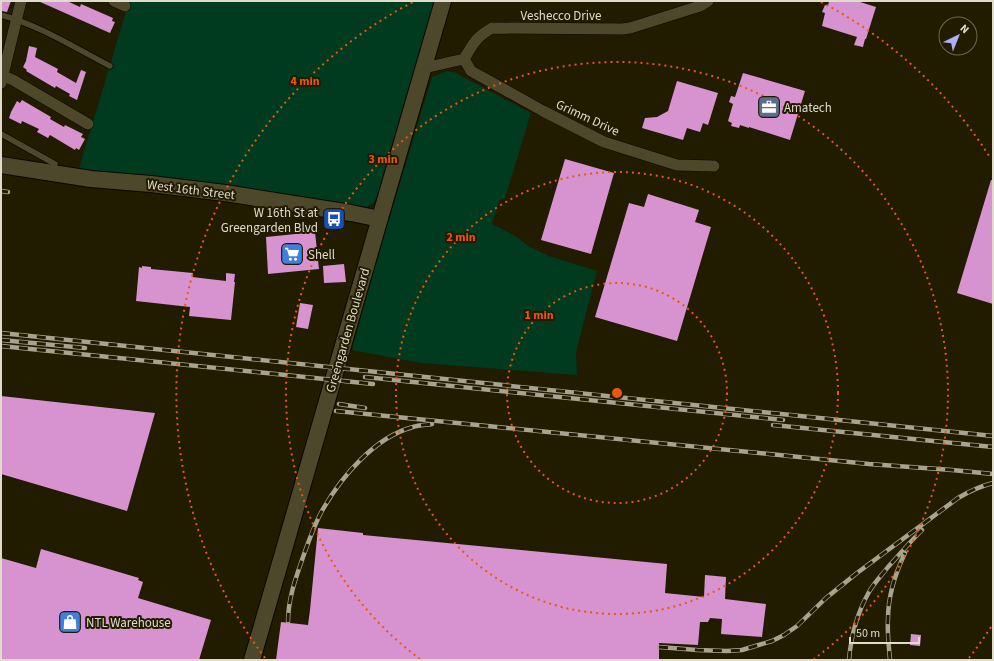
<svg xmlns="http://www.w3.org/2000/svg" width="994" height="661" viewBox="0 0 994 661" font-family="'Source Sans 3',sans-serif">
	<rect width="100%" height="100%" fill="#211b00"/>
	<path fill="#003a1f" d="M129 1H435L378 195 373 203 364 209 78 172Z
		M447 71 454 72 531 113 505 198 499 201 492 224 517 237 528 246 549 256 597 271 576 352 577 375 421 363 352 350 373 273 432 77Z"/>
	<path fill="#d793d0" d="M1 1H11L7 12 1 11Z
		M38 1H67L80 7 81 4 113 18 112 21 115 22 110 33Z
		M829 1H857L876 7 866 39H865L863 47 854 45 857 37 822 26 825 13 822 12 825 5 828 6Z
		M29 46 37 48 35 57 58 69 57 72 76 83 81 70 86 72 77 100 69 96 70 94 56 86 55 88 26 71 27 70 23 67 26 61Z
		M743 73 805 91 790 140 749 127V128L740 125 739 128 731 126 732 123 728 121 733 104 729 102 731 96 735 97Z
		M677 81 718 93 708 125 703 123 700 132 687 128 683 140 642 128 645 118 657 117 668 111Z
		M22 100 51 117 50 119 64 127 65 125 83 134 81 137 85 139 79 150 76 148 75 150 50 135 48 138 37 132 39 129 22 121 21 124 9 118 11 112 17 101 20 103Z
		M565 159 614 173 591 254 541 240Z
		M991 180H993V304L957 293Z
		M648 194 699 210 695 222 711 227 677 341 595 317 629 203 644 207Z
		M315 232 319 269 268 274 266 237Z
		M344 264 346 282 324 283 323 266Z
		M142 266 151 267V269L193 273 192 277 226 281V273L235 274 234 282H235L231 320 189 316 190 307 136 301 139 267 142 268Z
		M300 303 313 305 308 329 296 327Z
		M1 396 155 413 127 511 1 474Z
		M318 528 363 533V535L667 564 665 593 704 597 705 575 726 577 725 599 766 604 762 637 721 634 722 619 710 618 708 622H700L698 645 659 643V660H276L281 622 308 625 310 610Z
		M41 549 139 578 138 580 143 582 138 598 211 620 199 660H1V558L36 568Z
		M911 634 921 635 920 646 910 645Z"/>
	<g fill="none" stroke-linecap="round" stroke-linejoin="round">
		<g stroke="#0b0600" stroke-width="7">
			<path id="lane" d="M1 15C39 25 75 48 110 66
				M1 134 55 164"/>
		</g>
		<g stroke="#0b0600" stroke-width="12">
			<path id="street" d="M114 1 125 6
				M464 59 471 71 543 111 604 142 677 165 714 166
				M424 68 464 59C473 44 476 37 492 28L622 29 630 28 700 6 708 1
				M1 75 13 80 88 124
				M1 83 21 1"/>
		</g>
		<g stroke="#0b0600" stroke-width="18">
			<path id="secondary" d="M1 165 91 179 151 184 225 193 351 213 380 219
				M252 660 371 249 443 1"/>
		</g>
		<use href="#lane" stroke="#4e482b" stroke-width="5.5"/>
		<use href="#street" stroke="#4e482b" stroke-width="11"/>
		<use href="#secondary" stroke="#4e482b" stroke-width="16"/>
		<g stroke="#a7a38f" stroke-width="4.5">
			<path id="rail" d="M1 191 8 192
				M1 333 993 436
				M1 340 85 348
				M1 346 373 384
				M365 377 783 420
				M339 404 365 408
				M336 411 869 464 952 470 993 474
				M773 425 993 447
				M288 622C288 600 295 580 302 560 308 543 314 525 323 509 342 476 375 437 413 427 419 425 426 425 432 424
				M659 647 697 650 727 651 742 650 772 641 784 635 797 626 826 598 857 573 958 498C970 491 980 486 993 483
				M849 660C851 636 857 613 869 592 874 583 882 575 888 567 899 555 910 542 922 530
				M890 660C889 647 887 633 888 619 888 596 895 574 905 553"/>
		</g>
		<use href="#rail" stroke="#211b00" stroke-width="3" stroke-dasharray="9" stroke-linecap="butt"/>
	</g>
	<g fill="none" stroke="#e8590c" stroke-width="2" stroke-dasharray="2 4">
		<circle cx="617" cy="393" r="110"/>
		<circle cx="617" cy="393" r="221"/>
		<path d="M420 659A331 331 0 1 1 814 659"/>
		<path d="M991 627A441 441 0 0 1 969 658M265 658A441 441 0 0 1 413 2M821 2A441 441 0 0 1 991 159"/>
	</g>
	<defs>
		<g id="office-square" transform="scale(1.15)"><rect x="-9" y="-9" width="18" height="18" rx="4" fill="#5c6f8a" stroke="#211b00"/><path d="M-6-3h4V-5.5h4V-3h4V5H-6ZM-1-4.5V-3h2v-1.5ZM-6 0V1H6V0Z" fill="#fff"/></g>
		<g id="bus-square" transform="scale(1.15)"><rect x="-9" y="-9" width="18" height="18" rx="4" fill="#1a4fb4" stroke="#211b00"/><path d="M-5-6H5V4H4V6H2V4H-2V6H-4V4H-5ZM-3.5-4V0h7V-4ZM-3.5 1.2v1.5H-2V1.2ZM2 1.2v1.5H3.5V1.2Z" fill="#fff"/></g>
		<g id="supermarket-square" transform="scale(1.15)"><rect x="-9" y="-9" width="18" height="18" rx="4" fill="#3f7fe0" stroke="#211b00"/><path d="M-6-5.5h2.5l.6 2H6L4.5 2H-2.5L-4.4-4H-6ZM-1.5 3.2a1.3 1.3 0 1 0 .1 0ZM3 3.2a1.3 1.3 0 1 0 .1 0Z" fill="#fff"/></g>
		<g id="shop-square" transform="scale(1.15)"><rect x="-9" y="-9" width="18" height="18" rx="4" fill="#3f7fe0" stroke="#211b00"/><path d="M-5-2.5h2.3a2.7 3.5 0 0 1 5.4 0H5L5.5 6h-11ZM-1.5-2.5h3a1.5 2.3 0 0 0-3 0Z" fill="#fff"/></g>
	</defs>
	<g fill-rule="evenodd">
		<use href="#office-square" x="769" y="107"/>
		<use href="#bus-square" x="334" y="219"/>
		<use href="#supermarket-square" x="292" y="254"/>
		<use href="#shop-square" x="70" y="622"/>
	</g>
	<g text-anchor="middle" stroke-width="4" stroke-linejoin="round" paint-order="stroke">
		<g font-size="13" fill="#dfdccb" stroke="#211b00">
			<text x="561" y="20">Veshecco Drive</text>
			<text transform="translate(588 117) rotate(25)" y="5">Grimm Drive</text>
			<text transform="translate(191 189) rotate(7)" y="5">West 16th Street</text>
			<text transform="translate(347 330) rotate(-74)" y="5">Greengarden Boulevard</text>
		</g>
		<g font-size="13" fill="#dfdccb" stroke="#211b00" text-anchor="start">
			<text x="784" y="112">Amatech</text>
			<text x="318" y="217" text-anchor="end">W 16th St at<tspan x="318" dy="15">Greengarden Blvd</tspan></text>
			<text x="308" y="259">Shell</text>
			<text x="86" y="627">NTL Warehouse</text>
		</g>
	</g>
	<circle cx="617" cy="393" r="6" fill="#e8590c" stroke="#211b00" stroke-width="2"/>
	<g font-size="12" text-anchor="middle" font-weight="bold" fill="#e8590c" stroke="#211b00" stroke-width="4" stroke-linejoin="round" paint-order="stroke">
		<text x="305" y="85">4 min</text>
		<text x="383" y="163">3 min</text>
		<text x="461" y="241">2 min</text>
		<text x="539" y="319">1 min</text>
	</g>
	<rect width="994" height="661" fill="none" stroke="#dfdccb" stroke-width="4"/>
	<g transform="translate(958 36) rotate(43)"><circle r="19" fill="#211b00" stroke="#6d6851"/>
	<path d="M0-3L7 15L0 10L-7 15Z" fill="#aeaefa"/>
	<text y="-6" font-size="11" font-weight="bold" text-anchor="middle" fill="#dfdccb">N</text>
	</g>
	<path d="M850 637v6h69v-6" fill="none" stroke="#dfdccb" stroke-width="2"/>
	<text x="856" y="637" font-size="12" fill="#dfdccb" stroke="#211b00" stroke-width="3" paint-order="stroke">50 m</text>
</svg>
